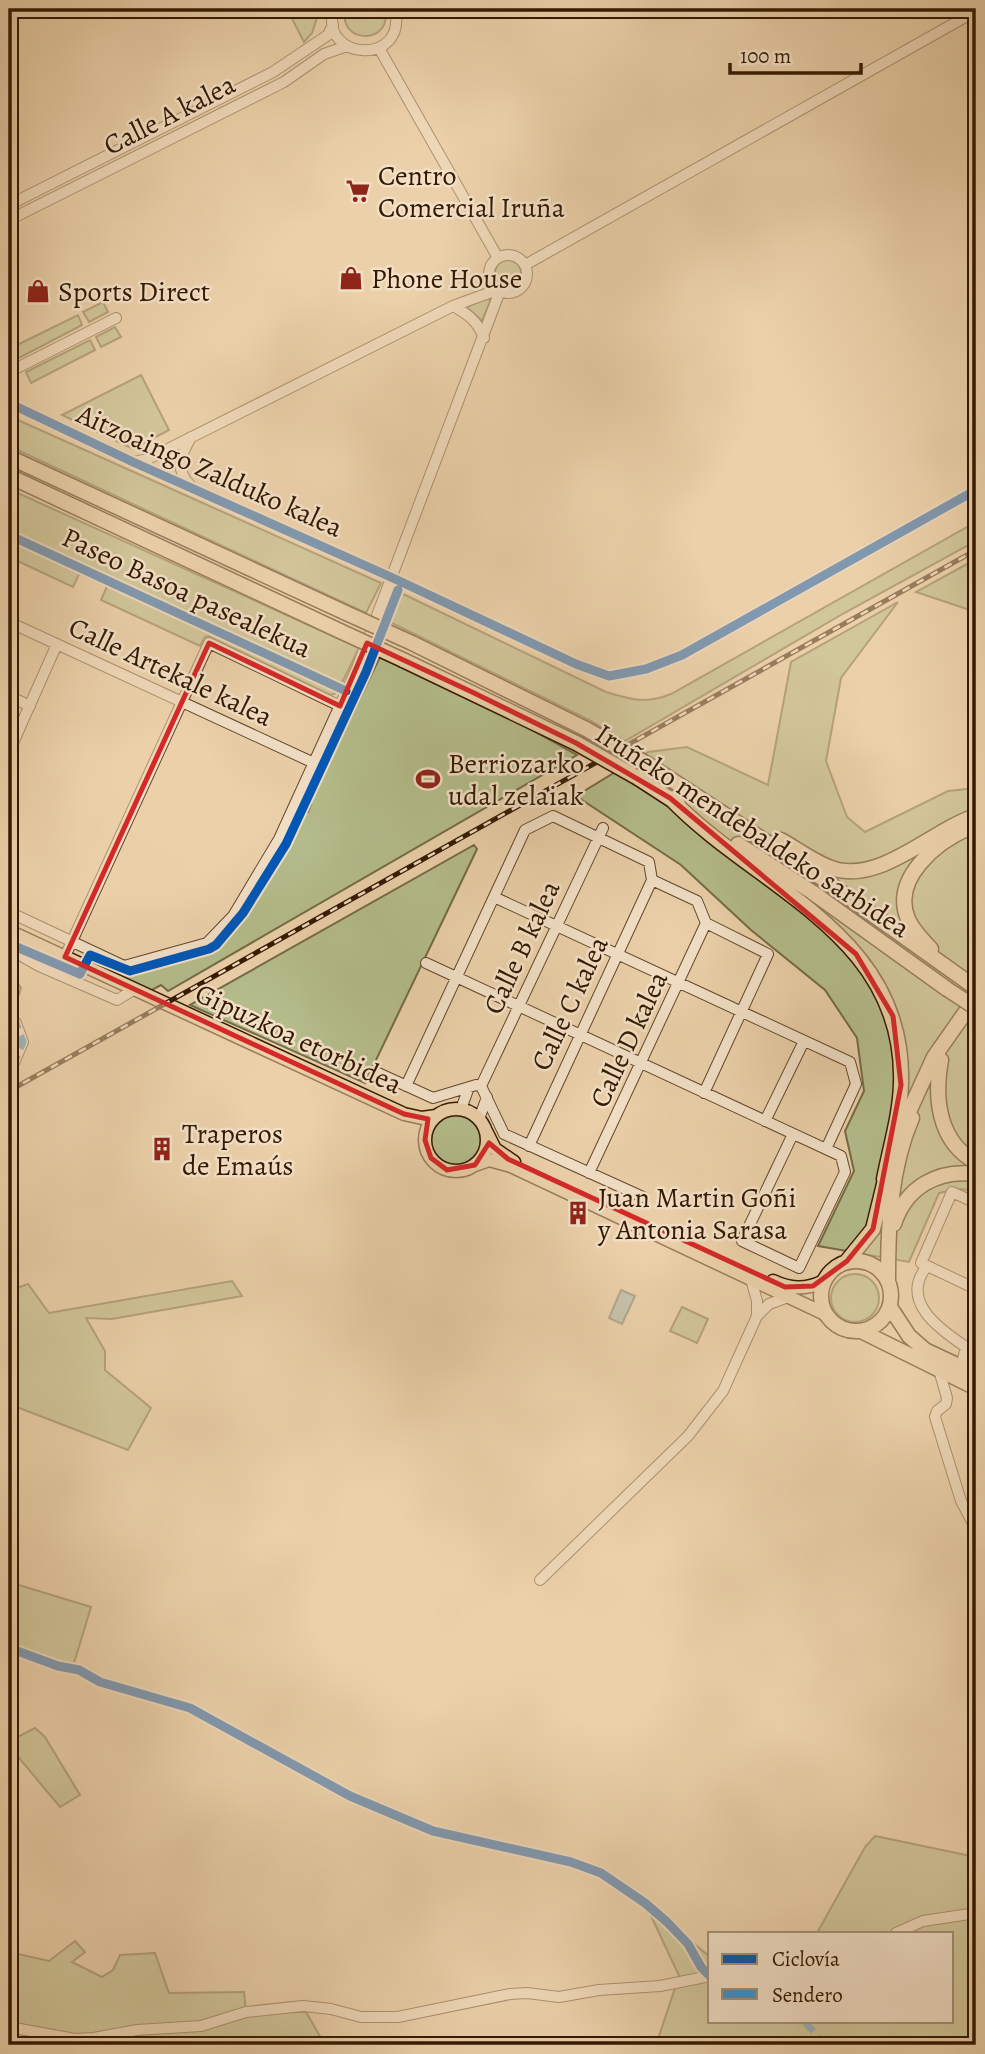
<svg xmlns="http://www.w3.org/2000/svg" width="985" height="2054" viewBox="0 0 985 2054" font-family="Alegreya,serif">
	<rect width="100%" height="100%" fill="#ebd0a9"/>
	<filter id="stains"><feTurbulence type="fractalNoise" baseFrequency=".00286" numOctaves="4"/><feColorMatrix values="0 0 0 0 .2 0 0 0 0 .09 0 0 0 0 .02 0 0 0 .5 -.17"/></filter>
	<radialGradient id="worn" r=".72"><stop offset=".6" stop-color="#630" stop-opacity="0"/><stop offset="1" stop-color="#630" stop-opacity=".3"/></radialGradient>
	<path fill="#b4bc8b" stroke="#746a46" stroke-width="2" d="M287 9H320L312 33 304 42Z
		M346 9H385C393 46 336 44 346 9Z
		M495 273a13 13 0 1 1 26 0a13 13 0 1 1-26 0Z
		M489 297 490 302 482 321 467 307Z
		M103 302 108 312 89 322 83 312Z
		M78 315 82 325 19 358 13 347Z
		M115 327 121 337 101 347 96 337Z
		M90 340 95 350 31 383 26 372Z
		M141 375 169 430 133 449 62 415Z
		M9 416 381 583 366 613 9 446Z
		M9 489 359 648 337 693 330 695 208 636 205 637 200 646 101 600 108 584 80 572 73 587 9 557Z
		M976 522V541L846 612 625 741 591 721 388 621 399 592 606 692C632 700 646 704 671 694Z
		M976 559V612L916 592Z
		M898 602 841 678 826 761 847 817 865 832 948 791 976 788V1191L961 1189 939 1193 909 1262 818 1246 854 1171 845 1131 864 1091 857 1038 825 990 751 930 681 865 576 796 648 752 687 747 768 785 791 662Z
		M380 657 521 724 577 755 168 991 161 985 150 991 90 965 94 955 129 970 205 949C244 925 281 850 300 809L308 812 311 804 309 803Z
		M474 845 477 849 365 1083 190 1005Z
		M9 973 13 976 21 988 19 995 10 999Z
		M430 1139a26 26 0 1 1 52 0a26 26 0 1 1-52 0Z
		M831 1298a24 24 0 1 1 48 0a24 24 0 1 1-48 0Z
		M232 1281 242 1296 112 1319 86 1318 105 1351V1370L151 1408 128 1450 9 1404V1291L28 1284 49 1313Z
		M682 1307 708 1319 697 1343 670 1331Z
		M9 1582 91 1607 74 1663H57L9 1644Z
		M35 1728 45 1737 80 1795 60 1807 9 1746V1739L12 1740Z
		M875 1836 976 1857V2045H656L675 1988 682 1982 645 1903 710 1957V2021H952V1933H817L865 1847Z
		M75 1941 85 1952 72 1962 102 1977 113 1970 120 1955 155 1953 169 1993 244 1992 246 2012H306L325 2045H12L14 2026 18 2018 9 2009V1952L49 1961Z"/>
	<path fill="#9bb5b1" stroke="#72776a" stroke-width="2" d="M621 1290 635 1296 622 1324 609 1318Z"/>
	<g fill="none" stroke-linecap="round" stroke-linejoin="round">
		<g stroke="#62472a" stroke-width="12">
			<path id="minor" d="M334 9C318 61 408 67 395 9
				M379 48 498 258
				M9 205 273 72 328 35 333 25
				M9 220 284 82 324 54 347 46
				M489 274a19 19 0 1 1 38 0a19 19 0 1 1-38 0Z
				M525 265 976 11
				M453 306C468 314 478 322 484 338
				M9 372 116 318
				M9 403 133 462 393 578 576 664 609 676 646 669 682 655 976 490
				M134 462 148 459 453 306 497 290
				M190 485C174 468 181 455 191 437
				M9 535 346 691
				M9 622 314 763
				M9 696 30 706
				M9 752 57 644
				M494 897 850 1062 856 1084 826 1149
				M9 912 124 966 207 943 233 916 279 839 357 668 500 291
				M9 949 39 966 117 1000 135 989
				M426 963 841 1156 845 1172 799 1268 742 1241 793 1134
				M57 974 209 643 340 706
				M9 1020 16 1023 23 1042 14 1063 9 1066
				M376 1072 433 1098 476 1085 481 1086 504 1134 643 1197
				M406 1086 525 830 553 816 649 862 652 880 697 901 706 923 768 954 704 1093
				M481 1086 603 828
				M461 1109 469 1087
				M479 1119 487 1097
				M765 1121 804 1041
				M529 1146 652 880
				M589 1173 706 923
				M976 1203 952 1192 921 1263 976 1289
				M927 1266C899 1301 939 1329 966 1347L961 1367
				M751 1279 757 1301V1315
				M939 1370 947 1398 946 1404 937 1411 935 1417 961 1501 976 1529
				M540 1580 688 1436 723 1391 757 1316 769 1304 788 1297
				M896 1933 923 1921 976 1913
				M9 2027 75 2039 94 2038 137 2030 201 2026 246 2012 303 2006 331 2009 361 2017H398L510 1994 527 1993 559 1997 599 1990 660 1986 710 1976"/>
		</g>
		<g stroke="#341900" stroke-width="15">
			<path id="major" d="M9 931 404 1114 422 1118 436 1116
				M425 1140a31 31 0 1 1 62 0a31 31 0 1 1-62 0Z
				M486 1131 495 1149 514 1162
				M475 1165 489 1160 511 1166 825 1314
				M773 1281C790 1289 805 1290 822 1282"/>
		</g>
		<g stroke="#341900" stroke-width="17">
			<path id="highway" d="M9 457 346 613
				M9 476 340 631
				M412 643 586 729
				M403 660 576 743
				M649 765 823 879 976 988
				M638 778 678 804
				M670 798C757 889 906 933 901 1084 900 1116 890 1148 884 1179
				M781 840C799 850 818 865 838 870 885 880 934 829 976 816
				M738 844 812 892 947 989
				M931 949C923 940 913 931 908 919 891 879 936 842 969 828
				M941 1060C934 1097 938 1142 976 1162
				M902 1127 934 1057 976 997
				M894 1224C906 1187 938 1169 976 1174
				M821 1296a35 35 0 1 1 70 0a35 35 0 1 1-70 0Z
				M847 1261 873 1229 887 1172
				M888 1281C888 1226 890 1169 912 1118
				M890 1307 909 1336 925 1350 976 1374
				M861 1331 976 1388"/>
		</g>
		<use href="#minor" stroke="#f2e0c7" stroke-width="10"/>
		<use href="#major" stroke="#ebd0a9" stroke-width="12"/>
		<use href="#highway" stroke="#ebd0a9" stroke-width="14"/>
		<g stroke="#341900" stroke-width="5">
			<path id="rail" d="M9 1091 976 550"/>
		</g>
		<use href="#rail" stroke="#f2e0c7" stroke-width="2.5" stroke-dasharray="8" stroke-linecap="butt"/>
		<g stroke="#341900" stroke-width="17" stroke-linecap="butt">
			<path id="highway-bridge" d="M346 613 412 643
				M340 631 403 660
				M586 729 649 765
				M576 743 638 778
				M947 989 976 1008"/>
		</g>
		<use href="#highway-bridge" stroke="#ebd0a9" stroke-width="14"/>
		<path stroke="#3d93d0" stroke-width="7" stroke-dasharray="14 7" stroke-linecap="butt" d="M9 1020 16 1023 23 1042 14 1063
			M804 2021 825 2045"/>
		<g stroke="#f2e0c7" stroke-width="13">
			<path id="cycleway" d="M9 403 133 462 393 578 576 664 609 676 646 669 682 655 976 490
				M9 535 346 691
				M9 939 12 945 80 974 90 955 130 971 209 949 216 945 243 913 286 844 366 672 398 590
				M9 1648 58 1666 79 1670 100 1682 190 1708 350 1796 433 1831 571 1862 601 1873 645 1903 667 1922 688 1944 701 1967 710 1976"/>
		</g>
		<use href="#cycleway" stroke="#0057b8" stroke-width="9"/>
	</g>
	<path d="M0 0H985V2054H0ZM209 643 340 706 367 643 472 692 576 743 670 798 856 954 893 1016 901 1085 873 1229 847 1261 813 1286 785 1287 508 1159 489 1143 475 1165 447 1170 431 1158 425 1140 428 1119 404 1114 65 957Z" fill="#ebd0a9" fill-opacity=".55" fill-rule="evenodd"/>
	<path fill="none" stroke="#d62828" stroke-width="5" stroke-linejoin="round" d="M209 643 340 706 367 643 472 692 576 743 670 798 856 954 893 1016 901 1085 873 1229 847 1261 813 1286 785 1287 508 1159 489 1143 475 1165 447 1170 431 1158 425 1140 428 1119 404 1114 65 957Z"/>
	<defs>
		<g id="supermarket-bare" transform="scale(1.89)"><path d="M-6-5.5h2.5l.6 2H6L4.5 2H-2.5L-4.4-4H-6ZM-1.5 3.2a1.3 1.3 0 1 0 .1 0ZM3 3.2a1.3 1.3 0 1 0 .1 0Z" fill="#8f2418" stroke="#f2e0c7" stroke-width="2.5" paint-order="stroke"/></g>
		<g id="shop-bare" transform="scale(1.89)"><path d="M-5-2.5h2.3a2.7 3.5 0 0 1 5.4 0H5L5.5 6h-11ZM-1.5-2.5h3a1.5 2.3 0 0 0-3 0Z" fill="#8f2418" stroke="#f2e0c7" stroke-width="2.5" paint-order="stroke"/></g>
		<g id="stadium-bare" transform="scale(1.89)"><path d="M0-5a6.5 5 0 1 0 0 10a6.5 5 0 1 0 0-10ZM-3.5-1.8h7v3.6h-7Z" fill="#8f2418" stroke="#f2e0c7" stroke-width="2.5" paint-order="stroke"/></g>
		<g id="building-bare" transform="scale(1.89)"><path d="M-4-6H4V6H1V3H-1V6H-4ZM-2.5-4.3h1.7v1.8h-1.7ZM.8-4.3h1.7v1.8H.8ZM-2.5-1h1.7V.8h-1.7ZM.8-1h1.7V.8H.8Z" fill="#8f2418" stroke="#f2e0c7" stroke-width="2.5" paint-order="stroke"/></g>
	</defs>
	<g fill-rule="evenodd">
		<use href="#supermarket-bare" x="358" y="191"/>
		<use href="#shop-bare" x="351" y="278"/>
		<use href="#shop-bare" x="38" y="291"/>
		<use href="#stadium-bare" x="428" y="779"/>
		<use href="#building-bare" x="162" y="1149"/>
		<use href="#building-bare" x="578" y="1213"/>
	</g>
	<g text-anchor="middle" stroke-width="5" stroke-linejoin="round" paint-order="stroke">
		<g font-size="28" fill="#341900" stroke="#f2e0c7">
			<text transform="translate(169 114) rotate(-27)" y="10">Calle A kalea</text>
			<text transform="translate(210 470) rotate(24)" y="10">Aitzoaingo Zalduko kalea</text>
			<text transform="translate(187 592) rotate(25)" y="10">Paseo Basoa pasealekua</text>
			<text transform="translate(171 671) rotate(25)" y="10">Calle Artekale kalea</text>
			<text transform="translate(753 830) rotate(33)" y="10">Iruñeko mendebaldeko sarbidea</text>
			<text transform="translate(521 947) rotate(-65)" y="10">Calle B kalea</text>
			<text transform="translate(569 1003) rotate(-65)" y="10">Calle C kalea</text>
			<text transform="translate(299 1038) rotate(25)" y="10">Gipuzkoa etorbidea</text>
			<text transform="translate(628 1039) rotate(-65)" y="10">Calle D kalea</text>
		</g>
		<g font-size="28" fill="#341900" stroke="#f2e0c7" text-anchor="start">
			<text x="378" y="185">Centro<tspan x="378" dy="32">Comercial Iruña</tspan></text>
			<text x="371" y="288">Phone House</text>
			<text x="58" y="301">Sports Direct</text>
			<text x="448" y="773">Berriozarko<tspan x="448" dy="32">udal zelaiak</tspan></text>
			<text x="182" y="1143">Traperos<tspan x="182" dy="32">de Emaús</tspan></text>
			<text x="598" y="1207">Juan Martin Goñi<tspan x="598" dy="32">y Antonia Sarasa</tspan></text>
		</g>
	</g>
	<rect width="985" height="2054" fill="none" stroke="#ebd0a9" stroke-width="35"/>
	<rect x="10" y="10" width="964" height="2033" fill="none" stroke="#341900" stroke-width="3.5"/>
	<rect x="18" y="18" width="950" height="2019" fill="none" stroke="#341900" stroke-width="2"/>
	<rect x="708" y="1932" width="245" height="91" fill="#f2e0c7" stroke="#a69077" stroke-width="2"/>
	<rect x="722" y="1954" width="35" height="10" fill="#0057b8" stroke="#a69077" stroke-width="2"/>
	<text x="772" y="1966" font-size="21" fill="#341900">Ciclovía</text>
	<rect x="722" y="1989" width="35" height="10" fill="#3d93d0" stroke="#a69077" stroke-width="2"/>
	<text x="772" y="2002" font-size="21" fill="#341900">Sendero</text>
	<path d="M730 63v10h131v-10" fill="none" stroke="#341900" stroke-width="3.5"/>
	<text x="740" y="63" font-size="21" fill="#341900" stroke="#f2e0c7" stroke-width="5" paint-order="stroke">100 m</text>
	<rect width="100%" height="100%" filter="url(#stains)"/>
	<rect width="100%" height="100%" fill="url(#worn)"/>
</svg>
